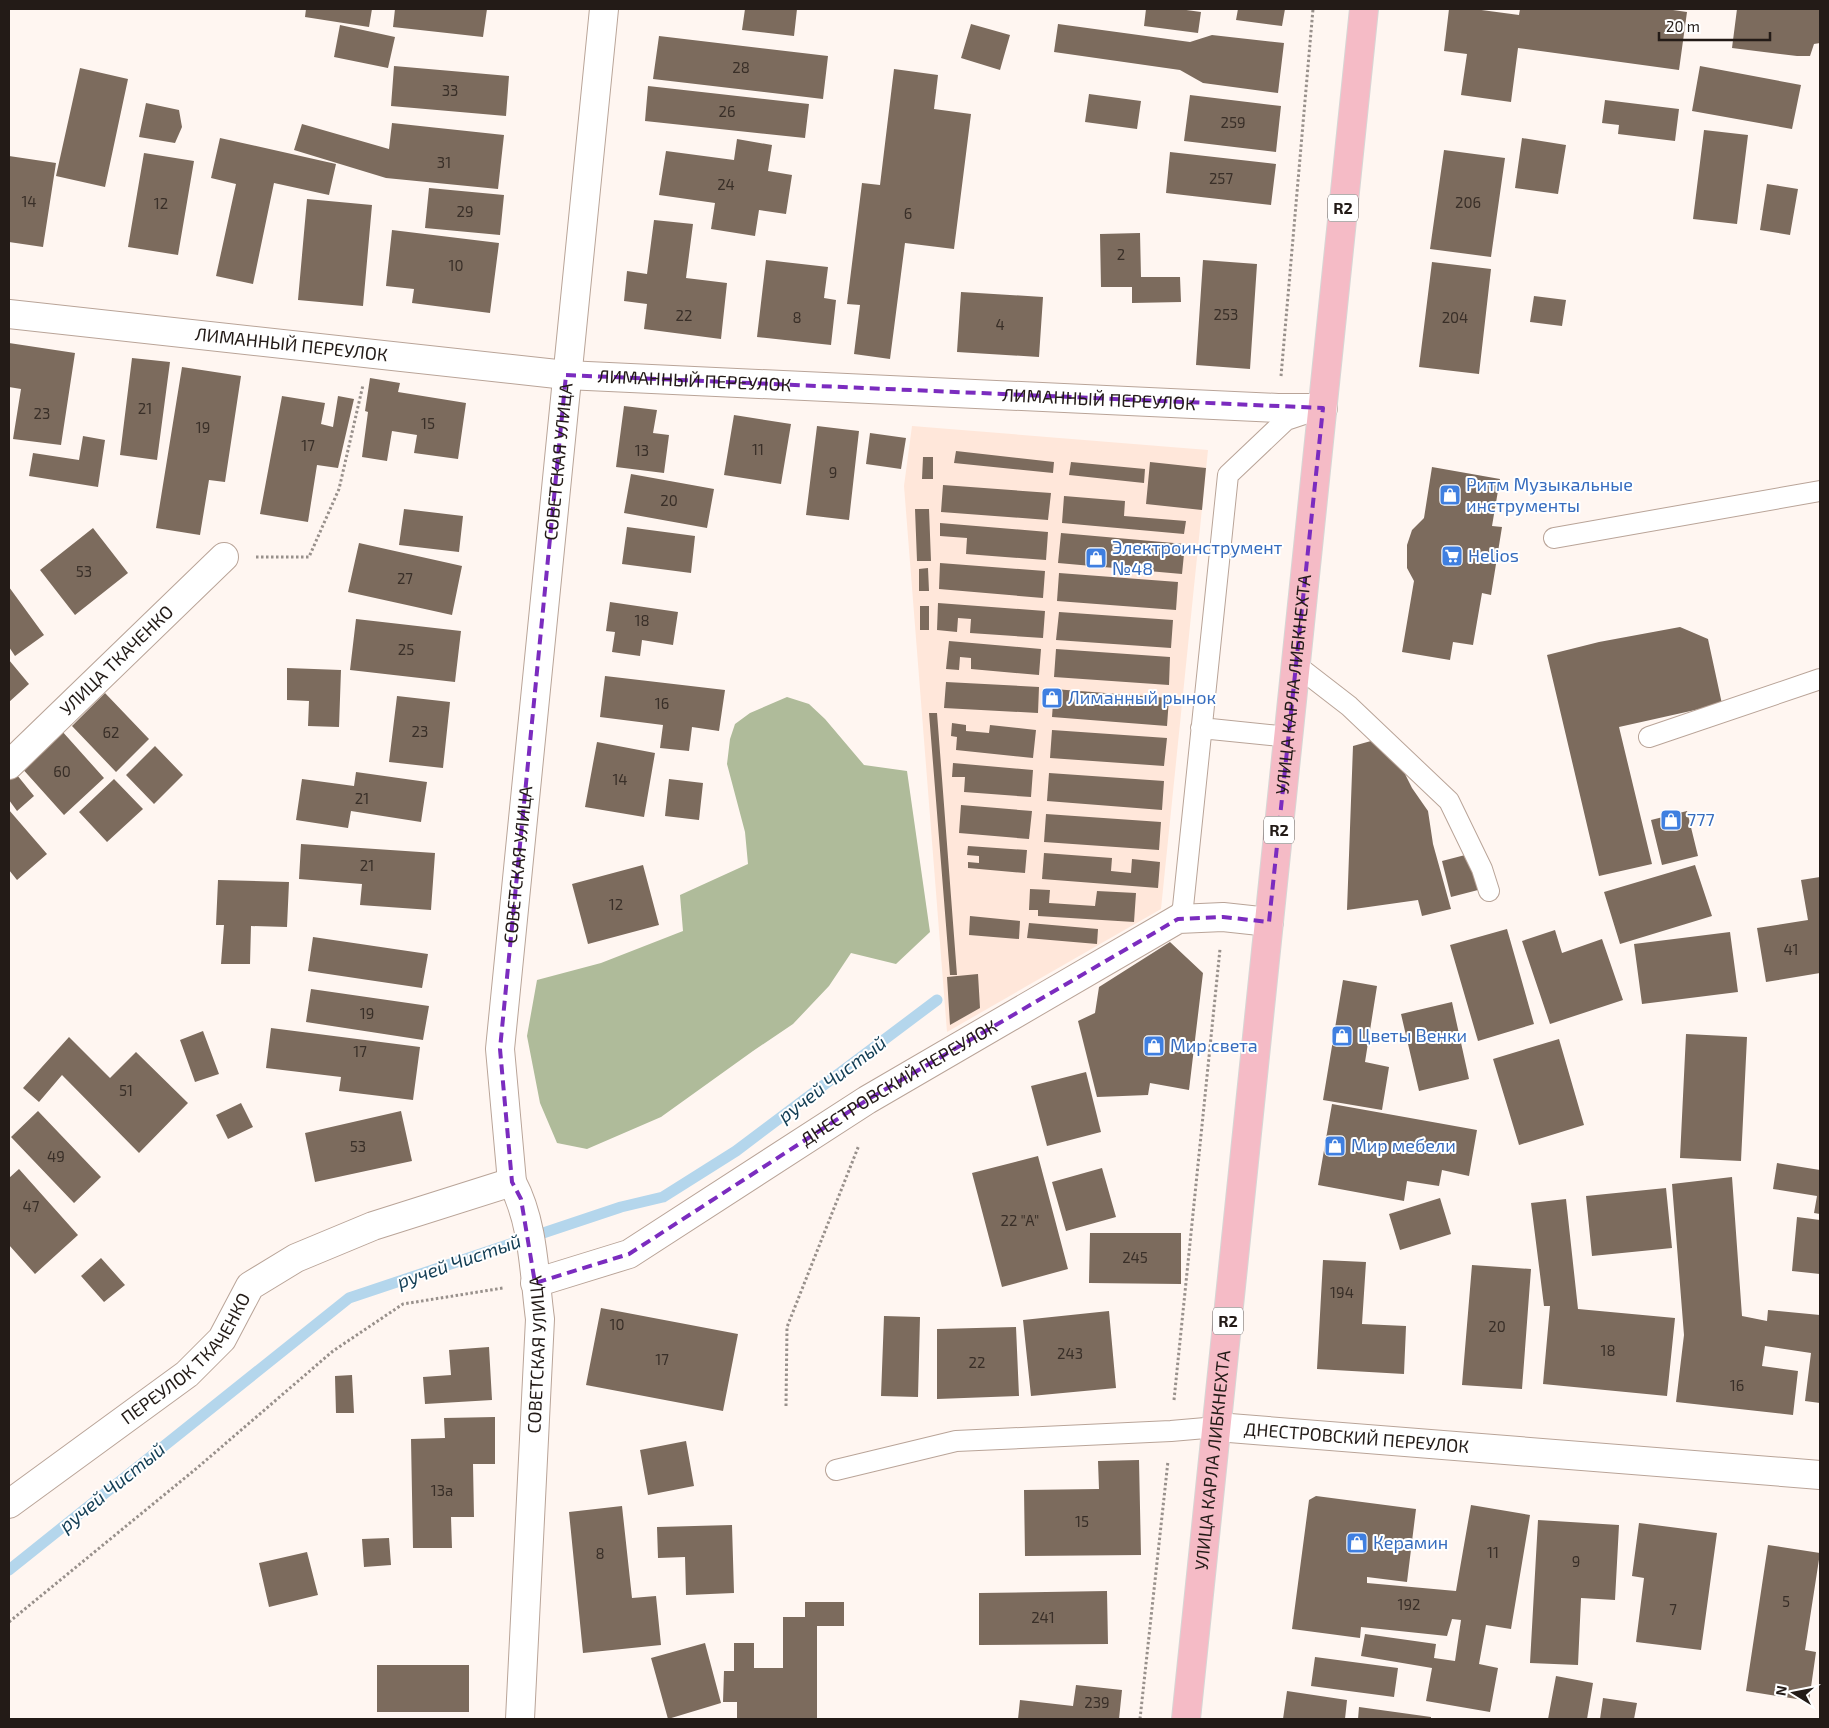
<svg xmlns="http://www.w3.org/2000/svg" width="1829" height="1728" viewBox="0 0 1829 1728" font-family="'Exo 2',sans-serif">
	<rect width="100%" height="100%" fill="#fff6f1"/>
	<path fill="#ffe7da" d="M912 426 1208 450 1161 909 947 1032 904 486Z"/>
	<path fill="#afbb9a" d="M787 697 809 704 825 719 864 765 907 771 930 932 896 964 851 953 829 986 793 1024 753 1051 661 1117 587 1149 557 1143 540 1103 527 1036 537 980 601 963 683 931 680 895 748 864 745 832 727 764 730 739 735 724 750 713Z"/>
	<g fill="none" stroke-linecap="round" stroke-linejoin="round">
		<path stroke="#b4d6ec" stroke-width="11" d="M9 1570 349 1298 621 1207 663 1197 736 1151 937 1000"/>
	</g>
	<path fill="#7c6b5d" d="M306 9H372L369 27 305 17Z
		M395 9H487L483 37 393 27Z
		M745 9H797L794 36 742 30Z
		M1146 9H1179L1201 12 1198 33 1144 26Z
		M1238 9H1285L1282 26 1236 20Z
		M1449 9H1474L1519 15 1520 9H1666L1687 12 1679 70 1518 48 1511 102 1461 95 1467 54 1444 51Z
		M1737 9H1820V43L1814 44 1810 56H1797L1732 48Z
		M971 24 1010 35 1000 70 961 58Z
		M1058 24 1190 42 1212 35 1284 43 1278 93 1203 83 1180 70 1054 52Z
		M340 25 395 37 388 68 334 57Z
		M659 36 828 56 823 99 653 79Z
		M394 66 509 76 506 116 391 106Z
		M1700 66 1801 85 1792 129 1692 111Z
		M80 68 128 79 105 187 56 176Z
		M894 69 938 75 934 109 971 114 954 249 905 243 890 359 854 354 860 305 847 304 862 183 880 185Z
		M648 86 809 104 805 138 645 121Z
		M1089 94 1141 101 1137 129 1085 122Z
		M1190 95 1281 106 1276 152 1184 141Z
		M1605 100 1679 109 1675 141 1618 134 1619 125 1602 123Z
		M146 103 179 110 182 127 175 143 139 137Z
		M392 123 504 135 498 189 386 178 294 150 302 124 389 149Z
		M1704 130 1748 135 1737 224 1693 219Z
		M220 138 336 164 329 195 274 183 253 284 216 276 236 184 211 178Z
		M1522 138 1566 145 1558 194 1515 188Z
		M737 139 772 145 768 171 792 175 786 214 759 210 755 236 711 229 715 203 659 195 666 151 734 160Z
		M1444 150 1505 158 1491 257 1430 249Z
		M1170 152 1276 164 1271 205 1166 193Z
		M144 153 194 161 178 255 128 247Z
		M9 156 56 163 43 247 9 242Z
		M1767 184 1798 189 1790 235 1760 230Z
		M429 188 504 195 500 235 425 228Z
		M307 199 372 205 363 306 298 300Z
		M654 220 693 224 686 278 727 283 721 339 644 329 647 304 624 301 627 271 647 274Z
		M392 230 499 243 490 313 412 303 414 289 386 286Z
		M1140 233 1141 277H1180L1181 302 1132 303V287H1101L1100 234Z
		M766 260 828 267 824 298 836 300 831 345 757 337Z
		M1203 260 1257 264 1250 369 1196 365Z
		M1432 262 1491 269 1479 374 1419 367Z
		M961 292 1043 297 1039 357 957 352Z
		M1534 296 1566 300 1562 326 1530 322Z
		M9 343 75 353 61 445 13 439 21 389 9 387Z
		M132 358 170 362 157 460 120 455Z
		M182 367 241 376 225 482 209 480 200 535 156 528Z
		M370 378 400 383 398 392 466 403 458 459 414 453 417 435 392 431 387 461 362 457 368 412 365 411Z
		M282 396 325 403 321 424 333 427 338 396 354 399 338 468 317 465 308 522 260 514Z
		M624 406 657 410 653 433 669 435 664 473 616 467Z
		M734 415 791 424 781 484 724 475Z
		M817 426 859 431 849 520 806 515Z
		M870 433 906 438 901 469 866 464Z
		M83 436 105 440 98 487 29 476 33 453 79 460Z
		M956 451 1054 462 1053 473 954 463Z
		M923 457H933V479H922Z
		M1071 462 1145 469 1144 483 1069 475Z
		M1150 462 1206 468 1202 510 1146 504Z
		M1432 467 1500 479 1492 526 1502 527 1491 595 1482 593 1473 645 1453 642 1450 660 1402 652 1414 581 1407 568V545L1412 530 1424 518Z
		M631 474 714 489 707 528 624 513Z
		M943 485 1051 493 1048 520 941 512Z
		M1064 496 1125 501 1124 516 1186 521 1184 534 1062 523Z
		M404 509 463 516 459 552 399 545Z
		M915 509H929L931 561H917Z
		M940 523 1048 532 1046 560 966 554 967 538 940 536Z
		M627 527 695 536 691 573 622 564Z
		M93 528 128 573 75 615 40 570Z
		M1061 533 1185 544 1182 574 1058 563Z
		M359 543 462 566 452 615 348 592Z
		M940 563 1045 571 1043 598 939 589Z
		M928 568 929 591H919V569Z
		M1059 573 1178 582 1176 610 1057 601Z
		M9 587 44 635 15 656 9 647Z
		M610 602 678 612 673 645 642 640 640 656 612 652 615 632 606 631Z
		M938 603 1045 611 1043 638 970 633 971 619 958 618 957 632 937 630Z
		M920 606H929V630H920Z
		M1059 612 1173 620 1171 648 1056 640Z
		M356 619 461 631 455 682 350 670Z
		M1680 627 1708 639 1722 704 1619 727 1652 864 1599 876 1547 655 1599 642Z
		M949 641 1041 649 1039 675 971 669V658L960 657 959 670 946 669Z
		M1056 649 1170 657 1169 685 1054 677Z
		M9 660 29 684 9 702Z
		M287 668 341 670 339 727 308 726 309 701 287 700Z
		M605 676 725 690 719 731 692 727 689 751 660 748 663 725 600 717Z
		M946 682 1039 687 1038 713 944 708Z
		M1054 689 1169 698 1167 726 1052 717Z
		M105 693 149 739 116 772 72 726Z
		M397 696 450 702 443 768 389 762Z
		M929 713H937L957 975H950Z
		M952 723 966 725V731L989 733 990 725 1036 730 1033 758 956 750 957 737 951 736Z
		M61 730 104 778 64 815 20 766Z
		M1052 730 1167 738 1164 766 1050 758Z
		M1371 741 1401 766 1412 788 1428 811 1433 844 1451 909 1422 916 1418 900 1347 910 1353 746Z
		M597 742 655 753 644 817 585 807Z
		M155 746 183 775 154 804 126 775Z
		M953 763 1033 770 1031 797 964 792 965 777H952Z
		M356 772 427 782 421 822 351 811 348 828 296 820 302 779 354 786Z
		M1049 773 1164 781 1162 810 1047 801Z
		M17 775 34 796 17 811 9 800V781Z
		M114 779 143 809 107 842 79 812Z
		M669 779 703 783 699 820 665 816Z
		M961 805 1032 811 1029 839 959 833Z
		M9 810 47 854 17 880 9 870Z
		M1687 811 1698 856 1662 865 1651 820Z
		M1046 814 1161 822 1159 850 1044 842Z
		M301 844 435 853 431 910 360 905 362 884 299 879Z
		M968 846 1027 850 1025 873 968 868V862L979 863V856L967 855Z
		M1044 853 1112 858 1111 871 1131 873 1132 859 1160 862 1158 888 1042 879Z
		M1469 854 1478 890 1451 897 1442 861Z
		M643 865 659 925 588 944 572 884Z
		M1695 865 1712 916 1620 944 1604 892Z
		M1820 877V973L1766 982 1757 928 1808 920 1801 880Z
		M218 880 289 882 287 927 251 926 250 964H221L224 925H216Z
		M1030 889 1050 890 1049 903 1095 906 1097 891 1136 893 1134 922 1038 916V910H1029Z
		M970 916 1020 921 1019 939 969 935Z
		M1029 923 1098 929 1097 944 1027 938Z
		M1507 929 1534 1024 1478 1041 1450 945Z
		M1555 930 1562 953 1602 939 1623 1000 1550 1024 1522 941Z
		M1730 932 1738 992 1642 1004 1634 944Z
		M313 937 428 954 422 988 308 971Z
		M1170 942 1203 973 1189 1090 1150 1083 1148 1095 1097 1097 1078 1021 1095 1013 1099 987Z
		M978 974 980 1008 950 1025 947 977Z
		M1343 980 1377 986 1365 1062 1389 1067 1382 1110 1323 1100Z
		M311 989 429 1006 423 1040 306 1022Z
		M1452 1002 1469 1079 1419 1091 1401 1014Z
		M271 1028 420 1047 413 1100 339 1091 341 1077 266 1068Z
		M203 1031 219 1074 195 1082 180 1040Z
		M1686 1034 1747 1037 1741 1161 1680 1158Z
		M69 1037 110 1078 136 1052 188 1103 139 1153 62 1075 39 1102 23 1088Z
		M1559 1039 1584 1125 1519 1145 1493 1059Z
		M1086 1072 1101 1132 1047 1146 1031 1086Z
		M241 1103 253 1127 228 1139 216 1115Z
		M1332 1104 1477 1130 1469 1176 1442 1170 1439 1186 1407 1181 1404 1201 1318 1185Z
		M38 1111 101 1177 74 1203 11 1137Z
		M401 1111 412 1161 315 1182 305 1133Z
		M1038 1156 1068 1269 1002 1287 972 1173Z
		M1777 1163 1820 1170V1214L1814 1213 1817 1196 1773 1189Z
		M1102 1168 1116 1217 1066 1231 1052 1182Z
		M19 1169 78 1235 35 1274 9 1245V1178Z
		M1732 1177 1742 1316 1767 1321 1768 1310 1820 1315V1403L1805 1401 1811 1353 1765 1346 1762 1366 1798 1371 1793 1415 1676 1402 1684 1335 1672 1184Z
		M1666 1188 1672 1248 1592 1256 1586 1196Z
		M1440 1198 1451 1234 1400 1250 1389 1214Z
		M1566 1199 1578 1309 1675 1318 1667 1396 1543 1384 1550 1306H1544L1531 1203Z
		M1797 1217 1820 1220V1274L1792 1271Z
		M1090 1233H1181V1284L1089 1283Z
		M101 1258 125 1285 104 1302 81 1276Z
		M1323 1260 1366 1262 1362 1324 1406 1326 1404 1374 1317 1369Z
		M1472 1265 1531 1269 1522 1389 1462 1385Z
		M601 1308 738 1334 723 1411 586 1385Z
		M1109 1311 1116 1388 1031 1396 1023 1320Z
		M884 1316 920 1317 918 1397 881 1396Z
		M1016 1327 1019 1396 937 1399V1329Z
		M489 1347 492 1400 425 1404 423 1377 451 1375 449 1350Z
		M352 1375 354 1413H336L335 1376Z
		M495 1417V1464H473L474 1517H451L452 1548H413L411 1439 445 1438 444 1418Z
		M686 1441 694 1486 648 1495 640 1450Z
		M1139 1460 1141 1555 1025 1556 1024 1490 1099 1489 1098 1461Z
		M1316 1496 1416 1509 1407 1582 1367 1577V1583L1456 1591 1471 1505 1530 1515 1511 1629 1486 1625 1479 1664 1498 1668 1490 1712 1426 1701 1432 1668 1361 1656 1365 1634 1436 1644 1434 1658 1455 1661 1461 1620 1452 1619 1447 1636 1361 1627 1360 1638 1292 1629 1309 1500Z
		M622 1506 632 1598 656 1596 661 1645 583 1653 569 1512Z
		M1538 1520 1619 1525 1615 1600 1581 1598 1578 1665 1530 1663Z
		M1639 1523 1717 1533 1701 1650 1636 1642 1644 1578 1632 1576Z
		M732 1525 734 1593 686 1595 685 1557 658 1558 657 1527Z
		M389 1538 391 1565 364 1567 362 1539Z
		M1768 1545 1820 1553 1805 1650 1816 1652 1809 1701 1746 1691Z
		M307 1552 318 1595 269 1607 259 1563Z
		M1107 1591 1108 1644 979 1645V1593Z
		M805 1602H844V1626H817V1719H737V1702H723L724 1671H734V1643H754V1668H783V1617H805Z
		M705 1643 721 1703 668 1719 651 1658Z
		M1315 1657 1398 1668 1394 1697 1311 1686Z
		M377 1665H469V1712H377Z
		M1556 1676 1593 1683 1587 1719H1548Z
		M1076 1685 1122 1690 1119 1719H1018L1020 1700 1073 1706Z
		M1287 1691 1347 1700 1345 1719H1283Z
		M1603 1698 1637 1703 1634 1719H1600Z
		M1359 1707 1431 1717V1719H1358Z"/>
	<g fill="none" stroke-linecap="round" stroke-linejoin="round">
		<g stroke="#b9a498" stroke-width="22">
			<path id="lane" d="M1554 538 1820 491
				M1296 665 1349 706 1449 801 1482 869 1489 891
				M1201 728 1289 737
				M1649 737 1820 679
				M1178 919 1183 907 1228 475 1286 420 1310 412
				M836 1470 956 1441 1171 1431 1217 1427"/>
		</g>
		<g stroke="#b9a498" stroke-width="30">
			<g id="street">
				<path id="s1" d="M9 314 566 375 1278 408H1323"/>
				<path id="s2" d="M9 765 224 557"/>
				<path id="s3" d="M535 1283 629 1254 867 1100 1178 919 1223 917 1269 922"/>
				<path id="s4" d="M1217 1427 1820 1475"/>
				<path id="s5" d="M9 1504 187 1374 222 1339 250 1286 296 1258 373 1226 512 1182"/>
				<path id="s6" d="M520 1719 540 1319C534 1274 534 1223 512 1182L500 1049 604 9"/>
			</g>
		</g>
		<g stroke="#d7d6d5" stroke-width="30">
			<g id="primary">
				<path id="s7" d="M1186 1719 1364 9"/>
			</g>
		</g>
		<path stroke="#98908b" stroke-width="3" stroke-dasharray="2.5 2.5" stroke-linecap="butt" d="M1281 376 1313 9
			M256 557H309L339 489 363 385
			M1174 1400 1220 949
			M786 1406 787 1327 859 1145
			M9 1622 197 1468 333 1351 403 1304 503 1288
			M1140 1719 1168 1461"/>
		<use href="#lane" stroke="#fff" stroke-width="20"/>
		<use href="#street" stroke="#fff" stroke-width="28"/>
		<use href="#primary" stroke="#f5bbc6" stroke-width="28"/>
	</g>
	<path fill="none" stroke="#7b2cbf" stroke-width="4" stroke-dasharray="10 6" stroke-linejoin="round" d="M566 375 1323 408 1269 922 1223 917 1178 919 867 1100 629 1254 535 1283 521 1199 512 1182 500 1049Z"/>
	<defs>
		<g id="shop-square" transform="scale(1.125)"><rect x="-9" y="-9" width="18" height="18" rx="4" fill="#3f7fe0" stroke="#fff"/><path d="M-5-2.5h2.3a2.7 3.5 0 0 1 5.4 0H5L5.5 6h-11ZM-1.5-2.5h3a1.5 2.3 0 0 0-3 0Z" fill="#fff"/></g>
		<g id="supermarket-square" transform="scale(1.125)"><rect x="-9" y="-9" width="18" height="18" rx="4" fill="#3f7fe0" stroke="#fff"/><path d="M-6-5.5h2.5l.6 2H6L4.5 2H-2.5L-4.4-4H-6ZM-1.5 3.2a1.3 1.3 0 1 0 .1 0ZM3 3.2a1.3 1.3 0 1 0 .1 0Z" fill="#fff"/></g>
	</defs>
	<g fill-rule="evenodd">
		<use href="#shop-square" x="1450" y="495"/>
		<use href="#supermarket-square" x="1452" y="556"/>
		<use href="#shop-square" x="1096" y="558"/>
		<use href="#shop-square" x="1052" y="698"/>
		<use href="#shop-square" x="1671" y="820"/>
		<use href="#shop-square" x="1342" y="1036"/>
		<use href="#shop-square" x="1154" y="1046"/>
		<use href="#shop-square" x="1335" y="1146"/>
		<use href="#shop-square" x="1357" y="1543"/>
	</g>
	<g text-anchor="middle" stroke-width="4" stroke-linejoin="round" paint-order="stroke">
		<g font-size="15" fill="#392f28">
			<text x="741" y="73">28</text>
			<text x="450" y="96">33</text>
			<text x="727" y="117">26</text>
			<text x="1233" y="128">259</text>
			<text x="444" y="168">31</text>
			<text x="1221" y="184">257</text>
			<text x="726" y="190">24</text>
			<text x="29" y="207">14</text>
			<text x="1468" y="208">206</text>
			<text x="161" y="209">12</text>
			<text x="465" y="217">29</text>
			<text x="908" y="219">6</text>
			<text x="1121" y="260">2</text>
			<text x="456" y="271">10</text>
			<text x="1226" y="320">253</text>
			<text x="684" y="321">22</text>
			<text x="797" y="323">8</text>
			<text x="1455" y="323">204</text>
			<text x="1000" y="330">4</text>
			<text x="145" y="414">21</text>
			<text x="42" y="419">23</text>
			<text x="428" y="429">15</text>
			<text x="203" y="433">19</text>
			<text x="308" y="451">17</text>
			<text x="758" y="455">11</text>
			<text x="642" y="456">13</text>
			<text x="833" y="478">9</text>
			<text x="669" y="506">20</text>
			<text x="84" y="577">53</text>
			<text x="405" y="584">27</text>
			<text x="642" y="626">18</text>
			<text x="406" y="655">25</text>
			<text x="662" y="709">16</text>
			<text x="420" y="737">23</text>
			<text x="111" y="738">62</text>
			<text x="62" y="777">60</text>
			<text x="620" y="785">14</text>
			<text x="362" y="804">21</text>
			<text x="367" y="871">21</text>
			<text x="616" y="910">12</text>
			<text x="1791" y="955">41</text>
			<text x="367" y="1019">19</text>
			<text x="360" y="1057">17</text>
			<text x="126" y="1096">51</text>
			<text x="358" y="1152">53</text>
			<text x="56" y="1162">49</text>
			<text x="31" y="1212">47</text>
			<text x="1020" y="1226">22 "А"</text>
			<text x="1135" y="1263">245</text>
			<text x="1342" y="1298">194</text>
			<text x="617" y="1330">10</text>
			<text x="1497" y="1332">20</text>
			<text x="1608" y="1356">18</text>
			<text x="1070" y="1359">243</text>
			<text x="662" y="1365">17</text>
			<text x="977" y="1368">22</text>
			<text x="1737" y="1391">16</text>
			<text x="442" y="1496">13а</text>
			<text x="1082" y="1527">15</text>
			<text x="1493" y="1558">11</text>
			<text x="600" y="1559">8</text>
			<text x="1576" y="1567">9</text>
			<text x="1786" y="1607">5</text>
			<text x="1409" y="1610">192</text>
			<text x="1673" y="1615">7</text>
			<text x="1043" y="1623">241</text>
			<text x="1097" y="1708">239</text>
		</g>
		<g fill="#fff" stroke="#655f5d" stroke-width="1">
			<rect x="1328" y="194.5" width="30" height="27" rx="4"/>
			<rect x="1264" y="816.5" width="30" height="27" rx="4"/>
			<rect x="1213" y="1307.5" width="30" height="27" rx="4"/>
		</g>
		<g font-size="16" font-weight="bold" fill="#231b17">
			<text x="1343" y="214">R2</text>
			<text x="1279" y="836">R2</text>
			<text x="1228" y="1327">R2</text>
		</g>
		<g font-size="18" fill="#231b17" stroke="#fff">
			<text dy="6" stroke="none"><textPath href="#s1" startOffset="284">ЛИМАННЫЙ ПЕРЕУЛОК</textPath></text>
			<text dy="6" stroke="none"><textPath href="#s1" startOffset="689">ЛИМАННЫЙ ПЕРЕУЛОК</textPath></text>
			<text dy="6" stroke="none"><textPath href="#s1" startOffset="1094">ЛИМАННЫЙ ПЕРЕУЛОК</textPath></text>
			<text dy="6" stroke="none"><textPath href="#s6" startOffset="1265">СОВЕТСКАЯ УЛИЦА</textPath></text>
			<text dy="6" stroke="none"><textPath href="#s2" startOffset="150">УЛИЦА ТКАЧЕНКО</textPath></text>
			<text dy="6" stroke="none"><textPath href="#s7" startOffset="1040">УЛИЦА КАРЛА ЛИБКНЕХТА</textPath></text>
			<text dy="6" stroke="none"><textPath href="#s6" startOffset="860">СОВЕТСКАЯ УЛИЦА</textPath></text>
			<text dy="6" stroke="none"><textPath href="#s3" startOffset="418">ДНЕСТРОВСКИЙ ПЕРЕУЛОК</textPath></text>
			<text dy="6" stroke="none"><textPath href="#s6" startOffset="365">СОВЕТСКАЯ УЛИЦА</textPath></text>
			<text dy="6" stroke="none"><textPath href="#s5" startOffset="231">ПЕРЕУЛОК ТКАЧЕНКО</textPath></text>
			<text dy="6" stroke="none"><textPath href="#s4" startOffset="140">ДНЕСТРОВСКИЙ ПЕРЕУЛОК</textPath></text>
			<text dy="6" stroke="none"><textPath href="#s7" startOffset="260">УЛИЦА КАРЛА ЛИБКНЕХТА</textPath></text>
		</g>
		<g font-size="18" fill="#366cbe" stroke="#fff" text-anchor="start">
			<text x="1466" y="491">Ритм Музыкальные<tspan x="1466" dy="21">инструменты</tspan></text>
			<text x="1112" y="554">Электроинструмент<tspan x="1112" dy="21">№48</tspan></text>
			<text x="1468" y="562">Helios</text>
			<text x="1068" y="704">Лиманный рынок</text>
			<text x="1687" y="826">777</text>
			<text x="1358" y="1042">Цветы Венки</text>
			<text x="1170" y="1052">Мир света</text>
			<text x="1351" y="1152">Мир мебели</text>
			<text x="1373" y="1549">Керамин</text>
		</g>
		<g font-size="19" font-style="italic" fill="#123d54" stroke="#fff">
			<text transform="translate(832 1079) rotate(-37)" y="7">ручей Чистый</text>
			<text transform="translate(459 1261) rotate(-19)" y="7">ручей Чистый</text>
			<text transform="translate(112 1487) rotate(-39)" y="7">ручей Чистый</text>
		</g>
	</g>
	<rect width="1829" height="1728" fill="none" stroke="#231b17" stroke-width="20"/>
	<g transform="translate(1794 1693) rotate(280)" stroke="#ffffff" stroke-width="4" paint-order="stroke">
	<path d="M0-4L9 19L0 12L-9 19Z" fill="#231b17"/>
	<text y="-8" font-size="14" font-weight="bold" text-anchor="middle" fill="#231b17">N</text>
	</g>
	<path d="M1659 32v8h111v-8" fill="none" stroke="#231b17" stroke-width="2.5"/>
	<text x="1666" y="32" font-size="15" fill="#231b17" stroke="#ffffff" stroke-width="4" paint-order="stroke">20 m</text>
</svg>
